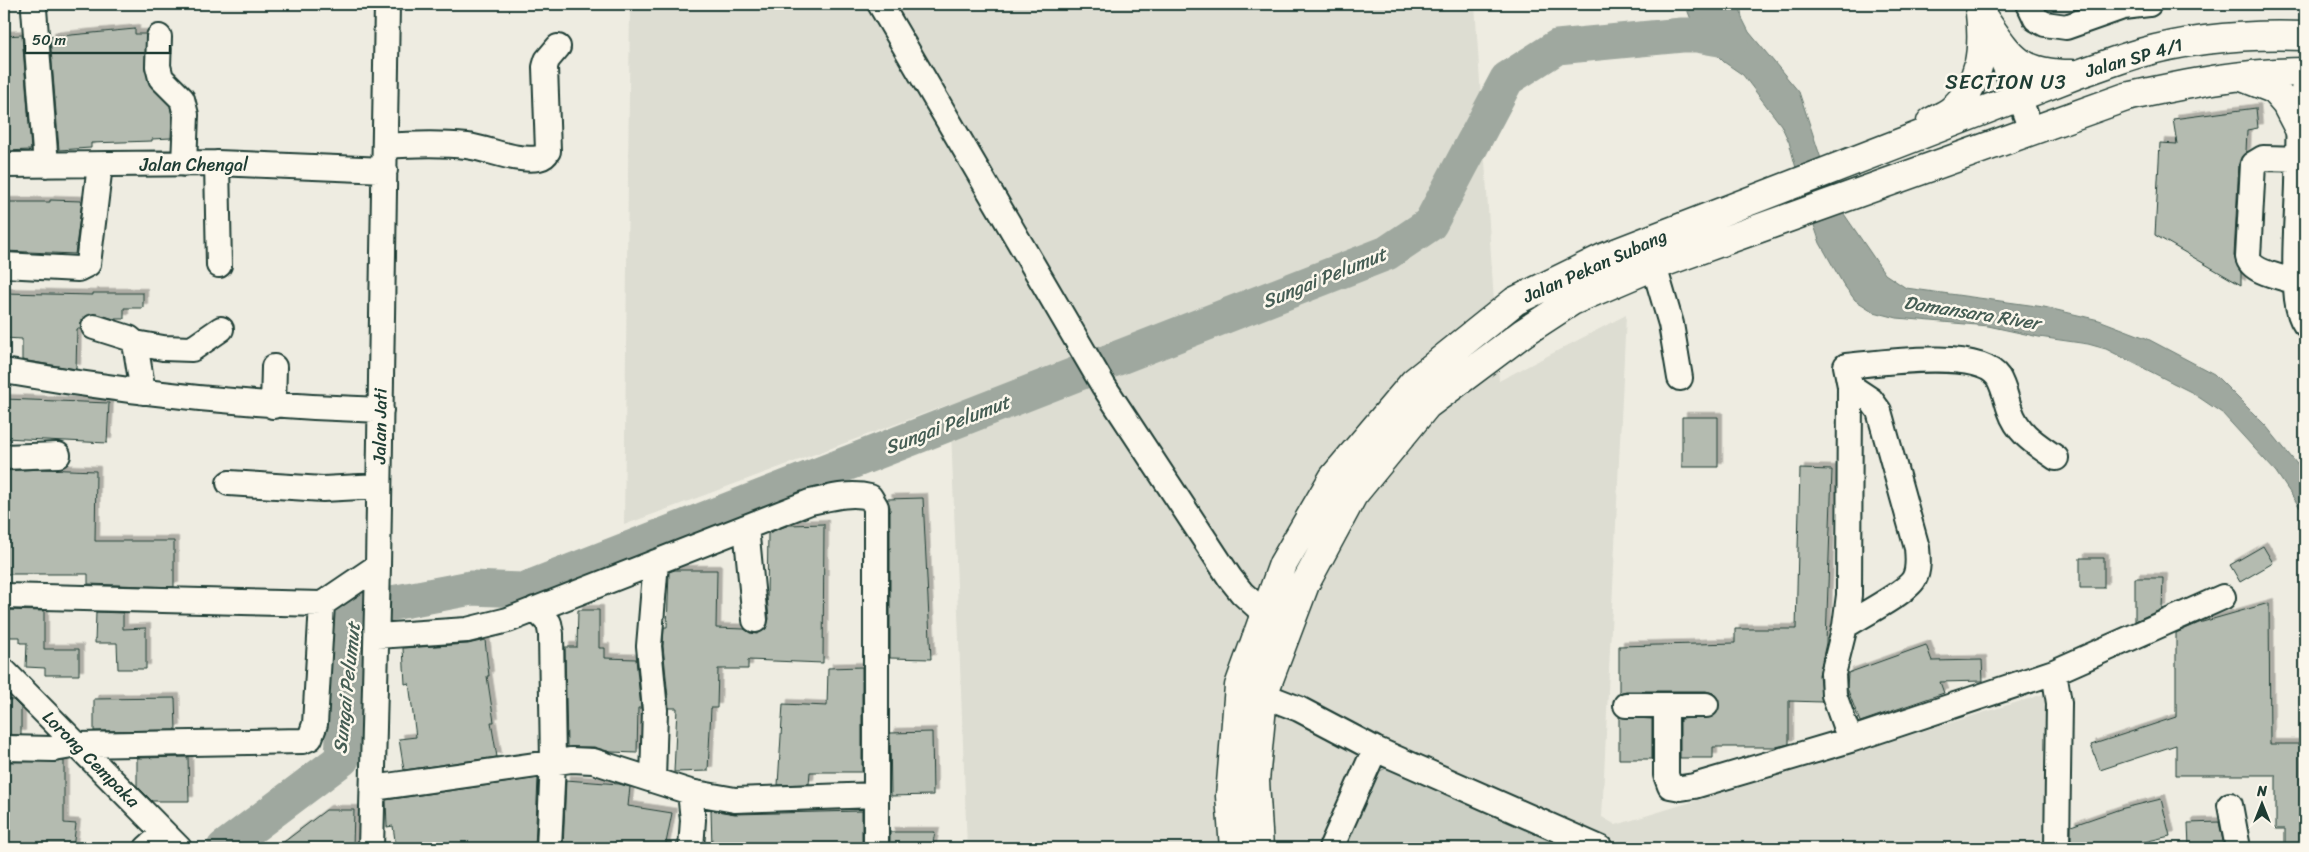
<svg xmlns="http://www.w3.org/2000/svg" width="2309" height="852" viewBox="0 0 2309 852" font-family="Sriracha,sans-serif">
	<defs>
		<filter id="shadow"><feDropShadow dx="4.5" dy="-4.5" stdDeviation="0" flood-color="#0004"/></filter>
	</defs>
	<rect width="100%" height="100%" fill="#eeece1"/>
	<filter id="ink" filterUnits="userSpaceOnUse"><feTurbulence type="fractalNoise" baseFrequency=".02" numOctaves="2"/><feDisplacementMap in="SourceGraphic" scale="10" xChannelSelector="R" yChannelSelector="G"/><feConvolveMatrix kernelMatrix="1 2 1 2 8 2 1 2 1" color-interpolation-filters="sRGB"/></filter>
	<g filter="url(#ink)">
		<path fill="#ddddd2" d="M630 4H1475L1499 381 1626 315 1602 817 1616 825 2047 693 2046 848H967L950 404 624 525Z
			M2036 4H2112L2072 18H2049Z"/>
		<path fill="#cbcfc4" stroke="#75867c" d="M1390 766 1577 848H1339L1378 772Z"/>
		<path fill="#9fa89f" stroke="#6c7d74" d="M1685 4H1740L1742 18 1749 32 1799 92 1830 186 1842 211 1885 274 1906 288 2044 307 2099 320 2146 338 2214 374 2266 426 2305 474V515L2276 472 2222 413 2191 392 2106 349 2088 344 2039 337 1988 326 1897 318 1874 312 1855 300 1843 284 1820 243 1801 187 1789 142 1781 125 1743 75 1724 62 1697 35Z"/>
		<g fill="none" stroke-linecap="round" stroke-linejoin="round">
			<path stroke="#9fa89f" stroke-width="35" d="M224 848 342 759 348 627 355 610 471 588 523 590 1387 253 1430 224 1507 79 1557 47 1682 35H1697L1731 41"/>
		</g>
		<path fill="#b4bbb0" stroke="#1f3d34" filter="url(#shadow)" d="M135 29V34H146L145 69 151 87 170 106 172 116 171 138 152 139V141L91 143V148L59 150 50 37Z
			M22 35 31 150 4 151V36Z
			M2256 108 2258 128 2247 130 2246 152 2242 157 2239 163 2234 256 2241 273V285L2155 235 2160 143 2177 144 2173 119Z
			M50 200 82 201 75 254 4 251V202H50Z
			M4 293 93 295V293H143V308H124V319H114L98 314 85 317 81 322V329H77L76 369 22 360V339L4 338Z
			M4 399 109 403 107 443 4 438Z
			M1682 417H1718V467H1682Z
			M42 469 96 471 95 541H174V587L88 584V574H4V471Z
			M1800 469 1832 470 1826 643 1819 675 1822 702 1789 701V744L1776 747H1713V758H1680V719L1712 717 1718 711V699L1713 693 1706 691H1626L1619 693V646L1735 643V629H1796Z
			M923 498 931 659 890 658V507L887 499Z
			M824 524 823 663 748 660V669H718L717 708H711L708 771 674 772 677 708H669L663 646 664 627H667L669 572 675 570H717L716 628 744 629 750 633 757 634 766 629 769 619 767 597 768 533 789 525Z
			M2263 546 2273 563 2240 582 2230 565Z
			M2080 558H2104V588H2080Z
			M2135 578H2163L2162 609 2135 621Z
			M2269 603 2270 744H2305V848H2285V829H2276V775H2176V745L2100 770 2091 745 2176 717V633L2199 623Z
			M4 610 44 611V649H79V675H45V668L26 667 27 643H20V637H4Z
			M578 610H599V648H605V658L636 659 641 708H638L637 753 611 752 594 747H567L565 647H577Z
			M96 612 123 613V629L146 628V669H118L117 643H95Z
			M485 640 489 676H487L494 722H491L497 757 404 770 399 739 416 737 409 683 405 684 403 648 468 644Z
			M1926 645 1932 661 1982 660 1983 681 1940 682 1944 693 1860 722 1847 688 1848 673Z
			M862 667V772H810L809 784 778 785 783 704 827 706 828 668Z
			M175 698 176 730 94 731V699Z
			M4 700H13L21 708V735L4 734Z
			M1619 717 1652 719V759H1619Z
			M932 732 933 795 891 796 890 733Z
			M188 757 189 801H152L137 786V758Z
			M64 761V823L76 824 73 848H4V762Z
			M538 778 535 848H396L393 826 387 827 386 800Z
			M566 780 619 784 630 787 628 806 672 813 665 848H563Z
			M2161 799 2170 836 2118 848H2071V826L2120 809Z
			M326 810H354L353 848H276Z
			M711 810 735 814 862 811V848H712Z
			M2219 822 2224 846 2189 847 2188 823Z
			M890 832H935L932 848H890Z"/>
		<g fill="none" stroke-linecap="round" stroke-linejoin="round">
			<g stroke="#1f3d34" stroke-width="28">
				<path id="minor" d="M880 4 1103 385 1230 578 1242 593 1264 613
					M2029 4 2036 19 2045 24 2066 27 2123 7 2149 4
					M34 9 46 165
					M159 37 158 66 161 78 182 99 186 115 184 164
					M1992 39 2019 97 2031 130
					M2305 82C2296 115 2299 151 2298 184 2297 222 2293 261 2297 299 2298 307 2300 317 2305 324
					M385 146C412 144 439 143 467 146 490 149 515 162 539 158 544 157 546 155 548 151L545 67 547 60 558 47
					M217 163 219 265
					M4 165 217 163 385 170
					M4 265 78 269 88 264 100 165
					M1654 266 1671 324 1680 378
					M2297 282C2283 277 2251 273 2248 257L2253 164 2263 158 2299 159
					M94 327 129 338 135 343 143 392
					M135 343 163 348 192 349 221 329
					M4 371C129 393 253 406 381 410
					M273 406 274 367
					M4 457 58 455
					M229 483 323 489 379 486
					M746 527 755 620
					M4 596 322 604 378 566
					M535 609 549 623 551 634 553 762 549 848
					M1845 626C1859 617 1907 592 1914 579 1919 570 1918 558 1917 548L1879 411 1871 400 1850 386
					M377 636 467 630 508 620 810 502C830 498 849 492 870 497L876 507V848
					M4 671 179 848
					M2054 672 2059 703 2057 848
					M1263 695 1299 709 1375 749 1600 848
					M1626 705H1706
					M1666 705V775L1670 786 1681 788 1694 786 1850 740 2054 672 2223 597
					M1850 740 1834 695 1833 674 1845 626 1849 595 1850 386 1846 366C1879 363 1978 348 1998 377 2004 387 2006 399 2010 410 2018 434 2036 444 2056 458
					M4 748 54 749 78 745 303 741 310 738 315 724 322 604
					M653 780 655 710 649 646 656 562
					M373 788 571 760 593 761 690 792 735 800 876 795
					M690 792 693 820 691 848
					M2230 805 2238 848
					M147 848 164 833
					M371 848 378 566 387 4
					M1331 848 1375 749"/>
			</g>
			<g stroke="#1f3d34" stroke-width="31">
				<path id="major" d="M1981 14C2010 56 2017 74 2072 74
					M2242 77 2273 89 2286 104 2300 131 2305 126
					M1931 122C1938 118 1946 115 1952 110 1981 83 1984 50 1980 13
					M1234 848 1230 796 1239 686 1283 564 1333 478 1414 382 1515 301 1605 257 2078 74C2099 67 2119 59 2140 53 2193 38 2251 34 2305 36
					M1259 848 1255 781 1263 695 1305 584 1353 495 1427 405 1523 333 1572 301 1654 266 2126 97C2186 84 2244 72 2305 72"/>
			</g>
			<use href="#minor" stroke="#fbf7ec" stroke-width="24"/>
			<use href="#major" stroke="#fbf7ec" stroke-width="28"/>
		</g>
	</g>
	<g text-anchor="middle" stroke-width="5" stroke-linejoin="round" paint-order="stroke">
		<g font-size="18" fill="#1f3d34" stroke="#fbf7ec">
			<text transform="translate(2134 58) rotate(-16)" y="6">Jalan SP 4/1</text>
			<text x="194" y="171">Jalan Chengal</text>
			<text transform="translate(1595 266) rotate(-24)" y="6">Jalan Pekan Subang</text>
			<text transform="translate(380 426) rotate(-89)" y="6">Jalan Jati</text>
			<text transform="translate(91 759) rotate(45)" y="6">Lorong Cempaka</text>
		</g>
		<g font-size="19" font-style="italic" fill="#455d54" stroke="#fbf7ec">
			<text transform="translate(1324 277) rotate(-22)" y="7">Sungai Pelumut</text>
			<text transform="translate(1972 312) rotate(9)" y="7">Damansara River</text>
			<text transform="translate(947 424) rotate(-21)" y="7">Sungai Pelumut</text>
			<text transform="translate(346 688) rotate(-84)" y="7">Sungai Pelumut</text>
		</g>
		<g font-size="20" letter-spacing="1" fill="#1f3d34" stroke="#fbf7ec">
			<text x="2006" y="89">SECTION U3</text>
		</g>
	</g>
	<rect width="2309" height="852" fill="none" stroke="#fbf7ec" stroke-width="20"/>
	<rect x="10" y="10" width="2289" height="832" fill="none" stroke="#1f3d34" stroke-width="2" filter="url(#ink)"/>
	<g transform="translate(2262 804)" stroke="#fbf7ec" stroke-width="4" paint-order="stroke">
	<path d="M0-4L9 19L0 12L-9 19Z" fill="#1f3d34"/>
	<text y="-8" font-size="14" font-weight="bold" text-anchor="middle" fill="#1f3d34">N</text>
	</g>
	<path d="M25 45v8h145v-8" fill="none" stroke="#1f3d34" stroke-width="2.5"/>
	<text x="32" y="45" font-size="15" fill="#1f3d34" stroke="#fbf7ec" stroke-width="4" paint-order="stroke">50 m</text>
</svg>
